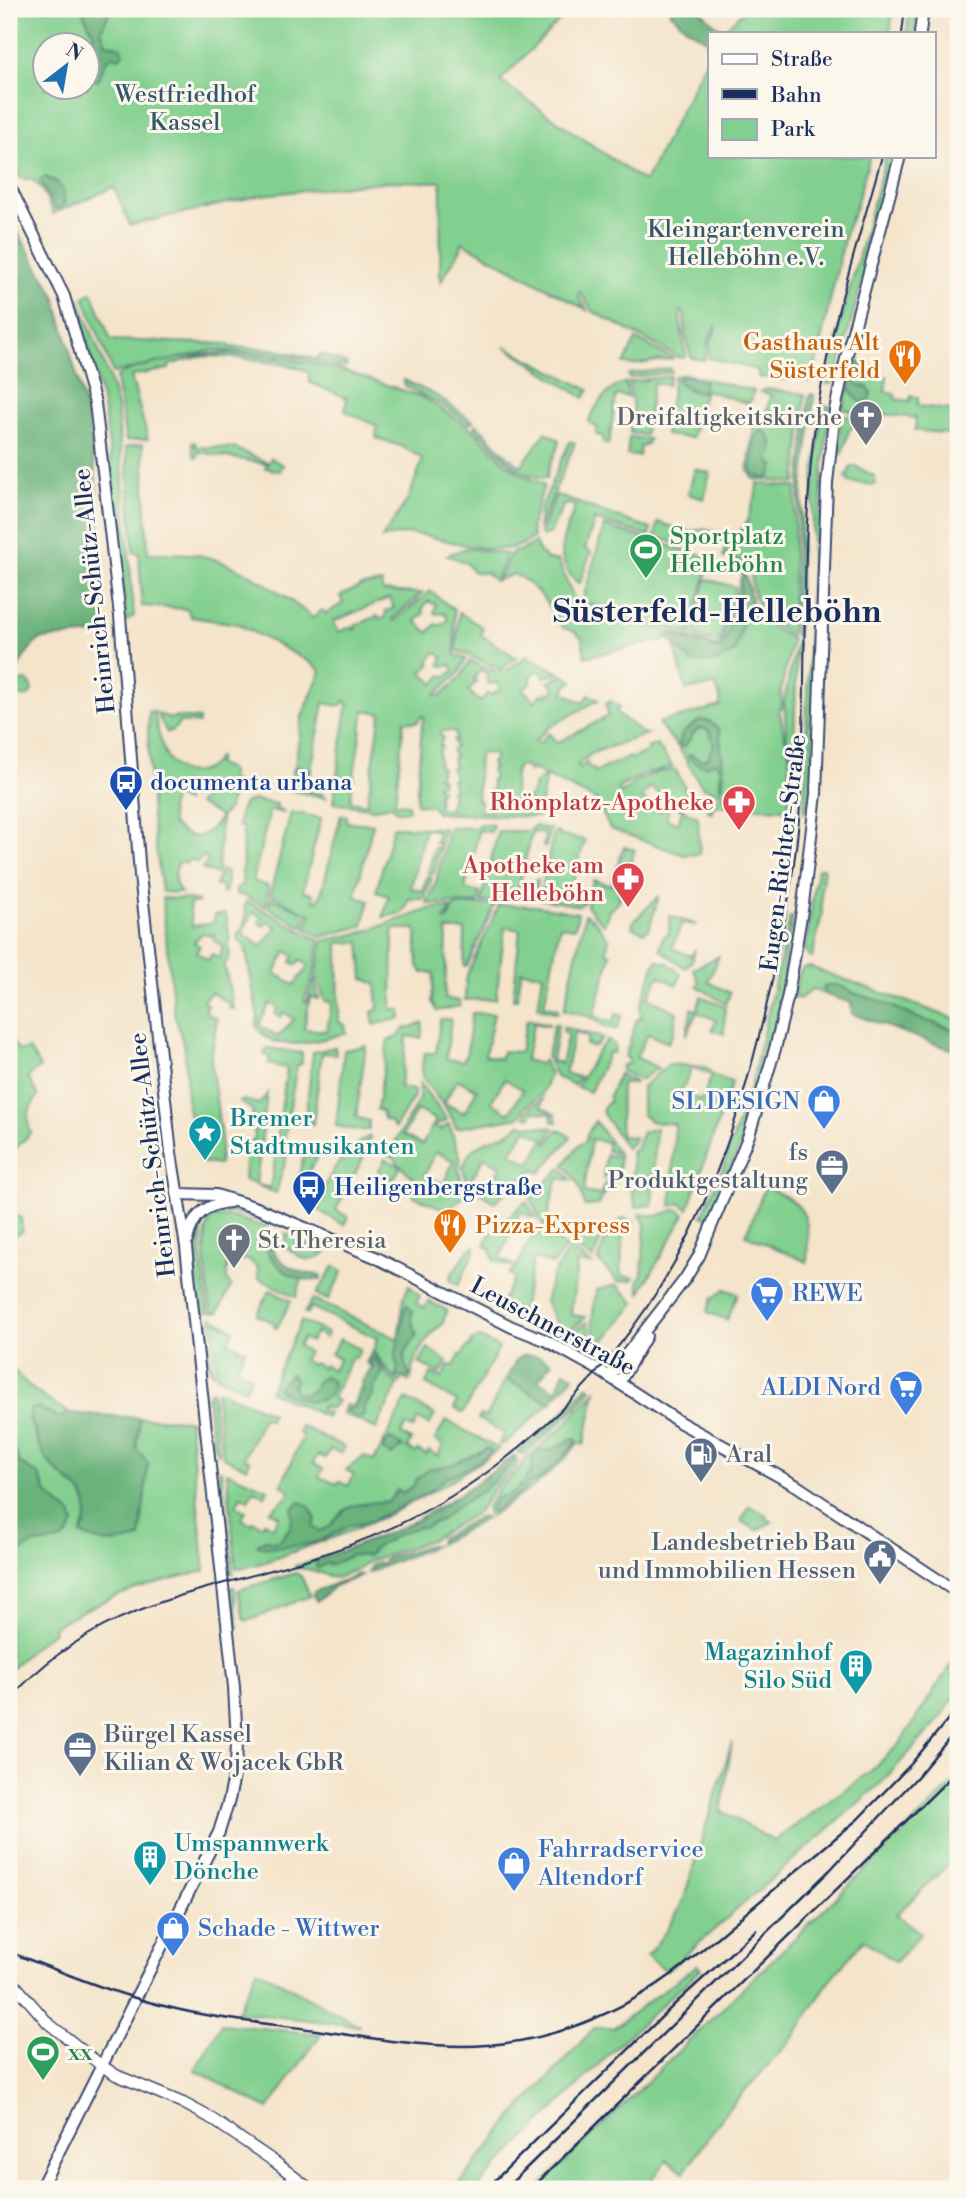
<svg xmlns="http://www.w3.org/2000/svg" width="967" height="2198" viewBox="0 0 967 2198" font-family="'Libre Bodoni',serif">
	<rect width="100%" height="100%" fill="#fbf7ec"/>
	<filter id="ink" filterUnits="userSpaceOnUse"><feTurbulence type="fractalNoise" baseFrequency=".0143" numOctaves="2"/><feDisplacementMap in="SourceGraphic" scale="14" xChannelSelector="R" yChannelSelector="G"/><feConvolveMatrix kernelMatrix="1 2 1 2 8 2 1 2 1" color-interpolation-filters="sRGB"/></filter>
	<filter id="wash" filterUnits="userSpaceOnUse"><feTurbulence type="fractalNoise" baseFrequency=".00686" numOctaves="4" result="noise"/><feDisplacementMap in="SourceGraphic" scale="28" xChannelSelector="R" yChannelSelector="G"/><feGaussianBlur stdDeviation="1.57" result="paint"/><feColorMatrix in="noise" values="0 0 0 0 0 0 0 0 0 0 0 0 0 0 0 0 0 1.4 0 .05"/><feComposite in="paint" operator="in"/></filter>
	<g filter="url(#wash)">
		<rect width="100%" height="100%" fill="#f4e4ca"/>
		<path fill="#82d08f" stroke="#4e8076" stroke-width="2" fill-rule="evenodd" d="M9 9H571L500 81 645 182 710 53V156H870L855 209 846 230 812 381H804V378L790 377 789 380 758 377V370L709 358 710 343 717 327 715 326 708 342 705 360 691 358 685 333 684 312 681 311 680 320 686 357 680 358 592 311 580 292 578 295 587 310 462 242 461 249 440 283 441 182 390 181 262 195 130 225 114 187 53 214 42 189 33 180 21 178 9 156ZM46 46H88V88H46Z
			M746 9H893L890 33H720Z
			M909 9H917L915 33H907Z
			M886 156H896L837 374 832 384H827L839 328Z
			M92 292 111 340 229 344V347L272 349 317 359 320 354 347 364 345 367 273 354 214 350 113 373 84 297Z
			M79 299 109 377 117 407 134 616 127 621 109 446 103 406 87 340 76 307Z
			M636 339 673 358 672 359 632 365 624 364Z
			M504 346 589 390 584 398Z
			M226 353 273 357 339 369 422 397 471 428 505 462 521 474 544 485 531 528 533 537C506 564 448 538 415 534 405 533 392 536 382 538L408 499 423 459 401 446 376 438 377 426 345 411 347 398 309 382V373C296 363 226 356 207 356 195 357 181 362 169 365V369L131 376 148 439 126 441 116 377C134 364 203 353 226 353Z
			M856 361 867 363 866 373 887 376 885 392 895 394V399L910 401 911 396 918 397V406L958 411V435L915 430 916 418 873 413 870 417 843 409Z
			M670 368 671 372 629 378 628 374Z
			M686 374 754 391 751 401 747 403 705 390 697 419 686 416 684 423 695 427 692 438 665 435 674 376Z
			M670 376 668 385 653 383 645 435 630 433 633 407 629 382Z
			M404 380 437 396 473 421 470 424 440 404 407 387 404 384Z
			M626 382 628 397 616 395 609 444H604L602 436 596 435 597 427 588 422C597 404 606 389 626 382Z
			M765 389 805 394 796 483 754 479 748 470 755 416 768 418 769 414 766 413 771 395 760 392Z
			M811 394 814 395 803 485 797 636H795L794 613 800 485 809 398Z
			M823 406H830L822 483 815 638H809L814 481Z
			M841 415 857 417 861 421 849 430 842 454 837 453Z
			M476 424C491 437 504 456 521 466L546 432 559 440C558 454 547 464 547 478 516 479 496 446 475 428Z
			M629 437 649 439 647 444 640 447 639 456 627 455Z
			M570 441 575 443 557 486 551 484Z
			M195 442 196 447 234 448 268 463 271 458 283 465 280 471 265 468 267 464 198 452 197 458 194 456 192 443Z
			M143 444 148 553C164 554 182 552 198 555 239 563 281 592 313 618L322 610 326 614 343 603 340 596 361 586 382 583V591L422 593 392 619 394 621 430 591 454 610 455 654 466 659 459 673 435 695 440 696 460 678 470 661C501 674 499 678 527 656L559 673 544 677V675L536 670 530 679 532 682 523 689 534 701 543 693 545 696 549 692 551 694 555 690 552 684 548 682 563 675 573 681 566 686 564 693 583 703 589 695 598 700 550 727 535 741 539 744 549 733 557 743 608 716 606 704 611 701 620 707 616 712 642 733 647 734 592 753 577 766 581 768 587 762 590 769 593 768 595 772 629 757 631 759 648 751 647 748 657 745 673 767 645 774 618 788 622 793C636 779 656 771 676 770L689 796 683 800C678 811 690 813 698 817L700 854 684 855 610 829 596 800 546 776 538 817 437 813 432 806 416 804 422 724 424 717 422 716 417 722 404 721 395 803 408 804 409 811H396L391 805 375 809 333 803 347 705H349L345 701 340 706 324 703 311 770 295 766 302 717 321 671 308 661 238 624 191 617 187 609 142 606 139 553H134L126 447ZM389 598 394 608 386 611 385 618 380 619 377 616 355 626 356 629 354 630 352 627 338 632 334 621ZM428 601 436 605 434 613 445 614 448 620 439 626 436 624 428 633 416 621 424 613 422 610ZM435 652 443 657 440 664 442 666 451 665 454 671 445 677 442 675 434 684 422 672 431 664 429 661ZM480 670 488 675 486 679 488 684 497 683 500 689 491 695 488 693 480 702 468 690 477 682 474 679ZM364 710 381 713 367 804 350 801ZM442 731H455L456 739 453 740 455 746 452 751 455 757 452 758 454 767 451 768 454 778 451 779 454 789 451 790 453 799 450 800V809L439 808 438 795 441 789 438 788 437 784H441L442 779 438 777 442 768 439 767V751L442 747 440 746 443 737 440 735ZM493 753 495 758 491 763 494 768 491 769 494 779 491 780 493 790 490 791 493 800 490 801V811H480V801L477 800 479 754ZM523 766 529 769V772L533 769 545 776 536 783 530 797 527 798 528 807H518L517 798 514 797C515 786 513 776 517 767ZM650 787 669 800 670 797 674 800 672 805 682 810 678 823 666 819 669 808 665 807 661 812 642 798Z
			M855 466 874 476 876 483 874 485 849 482 846 477 851 467Z
			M695 469 710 473 704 499 688 494Z
			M757 483 796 487 791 635C770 622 756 612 752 587 751 580 752 575 751 569L745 563 723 557 726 545 689 534 686 540 678 537 676 543 655 537 658 522 689 532 703 529 725 535H734L740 531 746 524 756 494Z
			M550 487 556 489 538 530 540 511Z
			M556 495 651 529 649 536 595 520 585 549 591 552 580 583H578C551 558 563 538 575 508L573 505 564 504 550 533 543 537 540 533Z
			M604 526 711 558 689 634 582 602Z
			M535 542C538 552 547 564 558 560L576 603 720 647 743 570C748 579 748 587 750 597 756 619 773 628 792 639L781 690 782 708 779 709 789 755V815H786L785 809 713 805 712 813 709 812 706 802 711 797H723V794L702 787 679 748 658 723 720 706V697L715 685 686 690 673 638 585 657 582 638 574 631 563 628 541 595 525 580 514 574 498 580 511 553 524 549Z
			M466 548 507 554 495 581 487 573 474 572 465 562 447 555Z
			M706 579 735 587 719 643 690 634Z
			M459 612 483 628 481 635 517 658 500 669 456 650Z
			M809 641 815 642 812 791 804 815Z
			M796 643H797L792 815V757L787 739 784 702Z
			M16 689a8 8 0 1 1 16 0a8 8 0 1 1-16 0Z
			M149 711 154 712C159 734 164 779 197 772 207 770 214 765 219 756L217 765 228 768 231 773 230 781 235 782 229 807 221 817 218 870 227 872 226 892 222 893 221 886H215L219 875 202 869 208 861 204 856 196 863 192 859 187 863 178 862C174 873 173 884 181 893L162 892 152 821 148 734ZM199 792 204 797 198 804 221 817C206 838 192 844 172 824L170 810 174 796 186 803 183 798 187 794 192 798Z
			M157 713 171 719 174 717 199 719V724L180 722 172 732 170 730 167 733Z
			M294 768 311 772 307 791 323 794 326 798 289 790Z
			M253 800 277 804 276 809 284 811V813L270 810 253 881 268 886 266 907 247 897 236 894V889L242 885 243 827H238L240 811 244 803Z
			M291 812 321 818 303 891 314 894 313 901H317L321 895 341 815 347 816 346 822 373 824 355 896 369 901 363 926 321 937 305 928 311 915 308 913 302 927 269 908 270 898 305 912 270 894Z
			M480 824 493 825 491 832 479 830 465 889 480 893 478 903 427 904 436 882 449 827 474 828Z
			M534 826 550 829 546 847H543L545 834 532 832 518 891 531 894 535 880H538L535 899H517L481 902 498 831H529Z
			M393 827 444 828 434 873H428L434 848H438L439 844 435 843 438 831 425 828 411 888 423 892 427 876 432 877 425 899H408V904L402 913 383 917 389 896 376 892Z
			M554 832H558L559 835 585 840 568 897 584 902 580 906 539 899Z
			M624 847 635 850 618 896 621 898 609 911 604 924 592 913V911L587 907V904L593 880 611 885Z
			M820 868H824L821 891 822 914 812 958 807 954 805 949 817 870Z
			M659 896 649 929 644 932 632 927 633 922Z
			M162 898 187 899 200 902 189 904 192 926 214 923V915L226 914 230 940 228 944 230 958 224 964 234 1009H229L231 1005 211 992 203 1001 208 1005 205 1012 217 1019 211 1060 221 1138 219 1165 201 1162 196 1153 187 1101 185 1050 174 1012ZM202 933 212 936 214 934V941L223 946 219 958 212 954 208 960 196 952 200 946 194 942Z
			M247 901 320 941 313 976 304 1001 307 1002 315 979 319 999 310 997 304 1029 327 1031 332 1002 325 1001 316 975 323 941 360 933 433 908 450 907 449 914 444 919 447 921 454 906 495 904 467 966H464L465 930H447L445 999 460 1001V1006L437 1011 432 1001 434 973H423L418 966 416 929H393L392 1009 401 1010V1018L374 1025 372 1012 378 1009 376 984 363 978 360 942 338 943 339 1022 345 1025 346 1033C319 1040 273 1057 256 1025L258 1018 245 946 239 942 238 933 244 927 246 911 244 908ZM253 912 262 917 259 923 264 926 268 921 277 927 261 946 242 933ZM286 951 294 956 291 962 297 965 300 960 309 966 294 985 275 973ZM270 1003 278 1008 275 1014 281 1017 284 1012 294 1019 278 1037 259 1025Z
			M499 905 537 906 578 913 575 928 560 926 544 1005 558 1009V1013L538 1008 543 974 521 971 517 999H513L520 930 505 927 496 999 465 1000 466 977Z
			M585 914 593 919 609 939 606 952 611 954 594 1016 613 1023 616 1014 622 1015 617 1029C606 1029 601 1024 592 1018 585 1014 572 1012 564 1010Z
			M670 916 697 925 682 923 672 948 691 956 695 949 692 961 685 968 660 949 663 937 669 934Z
			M790 917 793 918 785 957 783 991 769 1051 744 1134 710 1220 702 1216 723 1168 751 1085Z
			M719 956 708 982 730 993 726 1004 697 986 699 982 693 969Z
			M658 960 666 964 667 962 681 974 677 985 659 976 648 998 677 1012 674 1032 668 1043 648 1034 636 1057 658 1068 640 1080 621 1071 622 1065 628 1064 629 1059 625 1057 637 1019 642 1017 640 1008 655 963Z
			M810 967 958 1020V1031L915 1017 880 1001 856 994 838 985 823 988 824 994 812 989 800 999 794 997 799 974 803 968Z
			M701 996 725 1007 724 1034 712 1030 716 1020 697 1012 686 1036 692 1008 697 1011Z
			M472 1013 494 1014 485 1055 500 1059 502 1051 520 1052 527 1019 549 1024V1026L534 1023 525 1060 540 1064 544 1060 550 1075 542 1094 523 1109 520 1117 456 1128C450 1107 429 1093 421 1073L424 1053H436L440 1020 450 1019 451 1021 446 1059 463 1061 467 1052ZM457 1079 477 1090 464 1113 444 1103ZM505 1079 523 1090 509 1113 491 1102Z
			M423 1023 421 1038 407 1036 400 1087 414 1090V1096L395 1128 390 1121 384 1119 382 1111 377 1110 388 1040 398 1037 404 1029Z
			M554 1024 558 1025 552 1061 561 1063 568 1034 563 1032V1027L603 1038 597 1045 592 1047 586 1045 588 1036 574 1033 565 1074 580 1077 574 1085 556 1077 547 1057Z
			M9 1037 19 1051 29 1049 40 1067 28 1077 38 1096C29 1108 25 1119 31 1133L14 1150 9 1169Z
			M607 1040 615 1045 614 1053 609 1052 590 1092 577 1087 595 1055Z
			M366 1046 356 1117 369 1121V1130H355L336 1126 344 1050Z
			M335 1047 336 1054 322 1053 313 1124H309L305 1121 313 1052Z
			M267 1048 302 1053V1064L297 1065 282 1153 287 1156 276 1193 244 1180 246 1145 255 1138 252 1110 240 1101 245 1100 259 1104 267 1094 256 1184 270 1188 277 1150 280 1151 276 1146 287 1068 268 1064 270 1057 264 1054Z
			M669 1064 706 1067 712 1075 732 1082 688 1209 679 1203 671 1206 675 1124 652 1122 642 1114V1087ZM692 1067 712 1075 701 1101 681 1092Z
			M619 1074 636 1083H621L620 1136 635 1137 632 1143 626 1148 602 1112 604 1106 610 1101 609 1096Z
			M420 1083 447 1120 434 1126 440 1130 449 1124 461 1159 458 1166 463 1188 472 1194C461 1194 457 1206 446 1210L413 1196 419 1184 401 1166 393 1180 378 1172 385 1159 400 1166 394 1157 388 1155 419 1099ZM417 1110 436 1120 422 1145 403 1135ZM436 1152 454 1161 443 1184 425 1175Z
			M543 1098 541 1107 555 1114 557 1122H552L551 1114 533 1111 531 1117 525 1116V1112Z
			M595 1121 618 1153 607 1151V1142L591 1139 584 1192 600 1195 605 1183 618 1172 598 1205 585 1206 578 1183 564 1165 578 1146 587 1140 586 1136Z
			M519 1124 554 1128 546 1141 547 1144 558 1129 571 1137 540 1173 534 1169 494 1202 468 1185 462 1165 465 1164C471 1136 505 1142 519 1124ZM526 1129 544 1139 530 1164 511 1153ZM484 1157 501 1167 488 1189 471 1180Z
			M656 1128 652 1205 636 1207 629 1180 633 1169 631 1152 636 1149 642 1132Z
			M370 1136 371 1139 366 1142 370 1145 336 1210 348 1217 344 1225 318 1210C323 1181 343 1148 370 1136Z
			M307 1142 322 1150 295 1193Z
			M606 1155 619 1156V1168L603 1178Z
			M561 1168 572 1181 558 1178 544 1228 530 1198Z
			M765 1187C810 1205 809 1217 807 1262L746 1235Z
			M526 1201 536 1218 520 1212 500 1258 514 1265 511 1267 494 1260 490 1247H486L485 1242 491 1233 504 1226 503 1221Z
			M217 1208 239 1209 265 1219 266 1222 235 1213H207Z
			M677 1209 685 1214 640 1293 638 1282 642 1275 645 1224 640 1214 657 1216Z
			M9 1212 21 1218 22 1231 11 1238Z
			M212 1217H232L266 1227C272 1256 278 1261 303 1276L296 1297 258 1278V1268L249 1260 236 1259 227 1267V1280L231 1286 218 1313 211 1312C209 1291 198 1233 212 1217Z
			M623 1218 635 1222 623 1223 621 1276 634 1277 633 1280 618 1282 598 1261 607 1234Z
			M199 1220 202 1223 201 1255 208 1312 202 1313C199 1287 189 1243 199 1220Z
			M587 1226 591 1233 601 1229 603 1233 593 1259 572 1246Z
			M534 1232 556 1239 566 1247 554 1264 534 1259 522 1310H512L500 1305 515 1277 509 1274 516 1268Z
			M285 1234 297 1238 296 1244 306 1248 308 1243 327 1252C308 1265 303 1260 286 1247Z
			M475 1246V1251L458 1285 450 1280 451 1275 468 1251Z
			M569 1249 592 1264 577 1263 571 1313 572 1315 586 1317 568 1332 559 1328 545 1302 552 1277Z
			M334 1266 343 1271 328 1300 316 1294Z
			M409 1285 420 1296 416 1303 424 1308 428 1301 447 1310 442 1325C431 1331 418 1353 414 1365 412 1372 413 1376 409 1382L402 1378 400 1383C388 1376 384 1361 373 1352L377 1338 311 1307 307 1314 304 1313 313 1299 398 1339 404 1297Z
			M617 1285 635 1303 603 1342 600 1343C586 1328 595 1309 596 1290Z
			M725 1289 738 1294 727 1320 707 1312 712 1299Z
			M270 1290 291 1301 277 1328 274 1327 275 1323 257 1315Z
			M207 1318 208 1319 213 1375 207 1361 202 1319Z
			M212 1318 234 1330 228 1342 245 1350 236 1369 251 1376 245 1389 217 1376Z
			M301 1321 328 1333 326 1338 316 1332 310 1342 303 1338 298 1346 308 1352 303 1360 312 1365 314 1363 322 1368 324 1365 333 1370 340 1359 331 1354 340 1339 360 1349 356 1358 352 1357 332 1398 338 1401 330 1409 322 1406 320 1410 328 1413 326 1417 269 1391Z
			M587 1322 591 1339 588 1347 565 1337Z
			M480 1338 499 1348 463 1413 454 1408 457 1402 426 1384 431 1373 442 1378 449 1365 454 1366 460 1355 461 1356 468 1346 470 1347 471 1341Z
			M428 1348 447 1362 440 1374 419 1363Z
			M371 1353C383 1362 386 1378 398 1385L376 1429 342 1413 346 1405 352 1407 371 1366 366 1363Z
			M9 1363C24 1386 46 1400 70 1413L58 1418 29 1419 39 1446 56 1471 80 1489 87 1506 86 1523 142 1518 148 1463 136 1448 140 1418 189 1420 205 1571C147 1584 105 1596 53 1627L54 1631 31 1649 9 1671V1443L24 1517 71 1514 47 1494 39 1475 19 1463 9 1430Z
			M506 1379 550 1403 507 1442 499 1445 504 1433 478 1419 481 1415 486 1417Z
			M212 1390 219 1455 212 1441 207 1396Z
			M220 1391 272 1413 269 1420 263 1417 244 1458 250 1461 247 1468 223 1457 216 1392Z
			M596 1391 584 1445 578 1443C556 1474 520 1496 489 1517L486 1509 499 1488 519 1469 524 1460 564 1426Z
			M406 1399 435 1415 429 1425 418 1419 413 1429 406 1425 401 1434 411 1440 407 1448 416 1453 418 1450 426 1455 429 1451 438 1456 443 1445 435 1440 446 1420 499 1449C432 1496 375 1525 298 1550 279 1557 256 1567 236 1568L227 1472 268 1489 265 1496 254 1490 248 1500 241 1496 236 1506 246 1511 242 1519 251 1524 253 1521 262 1526 264 1522 273 1527 279 1516 270 1511 287 1497 290 1490 281 1485 303 1436 298 1433 301 1426 344 1447 341 1454 331 1449 325 1458 318 1455 313 1463 323 1469 319 1477 337 1484 339 1481 348 1486 354 1475 346 1470 364 1456 374 1461Z
			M514 1455 518 1461 516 1467 496 1486 479 1511 433 1539 369 1561 360 1568 336 1578 308 1569 296 1568 295 1566C376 1548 449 1506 514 1455Z
			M221 1470 233 1573 228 1574 216 1477Z
			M749 1506 767 1515 766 1518 772 1522 757 1530 741 1521Z
			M296 1573 301 1576 310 1596 248 1621 244 1619 238 1590Z
			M234 1587 238 1627 233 1624 229 1589Z
			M958 1654V1693L938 1721 883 1781 667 1971 647 1956 667 1930 683 1901 732 1742 721 1811 774 1841 872 1770 899 1744Z
			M958 1779V1861L954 1859 896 1915 921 1933 896 1962 864 1940 831 1978 793 2038 728 2109 684 2172 667 2160 645 2189H537Z
			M697 1965 701 1969 624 2039 475 2189H455L516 2113 594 2028H613Z
			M257 1969 360 2026 237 2012Z
			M221 2024 321 2034 268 2109 195 2070Z"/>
		<path fill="#69b27a" stroke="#42706c" stroke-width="2" d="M86 9H109V13L101 30 106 43 121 47 124 53 119 58 112 56C101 63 104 71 98 81L91 78 94 66 88 42 94 34 83 13Z
			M672 9H698L723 31 710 33V42L685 27 670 12Z
			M45 177 57 182 64 191V204L61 208 55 209C50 199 43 189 40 179Z
			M14 226 55 296 87 414 94 460 100 530 95 548 106 624 105 633 41 639C21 653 15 675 9 698V228Z
			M859 364 863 368 862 373 855 375 854 379 858 385 867 387 871 392 870 399 863 403C845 394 848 379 859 364Z
			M687 376 705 382 702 392C695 394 681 386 677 380L680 377Z
			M762 430C774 436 775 449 768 459L774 466 770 477 766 479 752 474 751 469 755 437Z
			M745 575 751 597 735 652 716 662 692 663 671 641 666 638V636L673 635 721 649C727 640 742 589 742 576Z
			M700 720 709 721 719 729 724 774 722 789 720 788V769L718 763 714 762C706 769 696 765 688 757L690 754 701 760 708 758 714 743 708 730 701 728C690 732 691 742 683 747L679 745 682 733Z
			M827 985H838L856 994 880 1001 915 1017 958 1031V1052L852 1014 851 1003 824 994 823 988Z
			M269 1232 271 1233C267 1254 287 1268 305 1273 311 1275 315 1273 321 1276L320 1280C314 1279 308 1280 302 1279 282 1274 262 1255 265 1233Z
			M407 1304 413 1313 411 1316 417 1336C404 1352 400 1356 410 1375L407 1378 403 1376 396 1378 398 1368 395 1358 404 1312Z
			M524 1355 539 1356 552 1363 538 1380 556 1391 564 1371 574 1376 550 1403 506 1379 517 1359Z
			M370 1359H375L383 1372 373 1390V1396L365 1405 363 1417 357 1418 345 1410 354 1408C358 1399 366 1393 361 1383L373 1366 369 1362Z
			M291 1374 296 1380 293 1387 296 1393 305 1394 313 1390 316 1382 325 1376 333 1382C333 1412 291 1400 277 1388Z
			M588 1386 592 1389C572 1414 548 1435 523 1455L517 1452 544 1431Z
			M37 1407 58 1418 70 1413 140 1418 136 1448 148 1463 140 1538C115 1544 104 1546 81 1534 101 1489 68 1488 48 1461 41 1452 38 1442 35 1431 32 1423 29 1419 30 1410Z
			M9 1430 19 1463 39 1475 47 1494 71 1514 74 1523C65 1549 50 1539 32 1545 22 1548 14 1561 9 1569Z
			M572 1438 577 1440C574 1449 547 1473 538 1480 535 1482 531 1482 528 1484 525 1487 524 1491 521 1493 511 1498 502 1505 493 1512L490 1511C497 1491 498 1501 511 1493 519 1489 527 1479 532 1471 530 1461 532 1458 539 1451L552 1450Z
			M391 1439 403 1447 391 1455 383 1450 385 1443Z
			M488 1448 492 1452 468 1468 447 1477 426 1494 372 1521 348 1526 320 1541 303 1545 274 1548 258 1547 257 1544 265 1540 277 1542C288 1533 294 1524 292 1509L300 1502 309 1506 316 1519 313 1527 320 1531C335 1526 334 1518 345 1510 356 1502 375 1503 389 1501L398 1489 401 1493 414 1486 415 1481 429 1469C449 1468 469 1456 488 1448Z
			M514 1458V1462L487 1487 455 1508 442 1519 424 1528 418 1527 401 1533 375 1548 368 1556 352 1555 332 1565 326 1563 319 1568 316 1567 317 1560C351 1547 387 1536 419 1519 451 1502 481 1481 509 1459Z
			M483 1517 486 1519 439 1544 440 1539 475 1519Z
			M429 1545 435 1546 367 1573 372 1564 378 1562 381 1564 387 1558Z
			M359 1574 362 1576 334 1586 317 1602 313 1595 314 1592Z"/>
	</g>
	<g filter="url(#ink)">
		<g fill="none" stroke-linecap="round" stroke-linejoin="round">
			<g stroke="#3c4a6e" stroke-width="13">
				<path id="tertiary" d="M9 1978 48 2023 102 2066 116 2075 183 2103 209 2117 275 2162 310 2189"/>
			</g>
			<g stroke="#3c4a6e" stroke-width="14">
				<path id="secondary" d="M920 33 923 9
					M9 185 64 296 95 403 120 616 140 875 171 1153 186 1247 234 1687 237 1743 236 1766 229 1800 219 1832 40 2189
					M177 1194 216 1195 257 1208 375 1257 512 1327 545 1340 599 1370 681 1423 797 1486 958 1593
					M187 1241C192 1216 205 1204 230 1202
					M609 1377 685 1279 699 1256 749 1135 775 1049 788 995 803 904 816 794 827 483 835 410 847 354 900 156
					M619 1383 646 1336"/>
			</g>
			<use href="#tertiary" stroke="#fff" stroke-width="10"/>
			<use href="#secondary" stroke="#fff" stroke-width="10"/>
			<path stroke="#1b2f5e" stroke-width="2" d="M902 33 905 9
				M9 1700C98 1599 205 1594 324 1554 402 1529 475 1488 536 1433 676 1310 730 1167 770 990 784 929 796 868 800 806 808 685 800 563 813 442 824 344 856 250 882 156"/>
			<path stroke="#1b2f5e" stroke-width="2.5" d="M954 1755 958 1751
				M9 1952C60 1971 111 1993 164 2006 213 2019 265 2023 316 2030 364 2037 414 2046 463 2046 544 2046 620 2015 683 1966L858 1819 911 1764 958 1707
				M486 2189 676 2003 756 1930
				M505 2189 830 1870 917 1777 958 1728
				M531 2189 958 1770"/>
		</g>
	</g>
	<defs>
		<g id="restaurant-pin" transform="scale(1.75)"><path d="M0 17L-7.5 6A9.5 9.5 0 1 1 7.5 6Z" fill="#e8710a" stroke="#fbf7ec"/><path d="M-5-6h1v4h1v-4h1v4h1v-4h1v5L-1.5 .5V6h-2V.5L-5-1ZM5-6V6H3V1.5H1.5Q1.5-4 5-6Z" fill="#fff"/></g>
		<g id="church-pin" transform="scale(1.75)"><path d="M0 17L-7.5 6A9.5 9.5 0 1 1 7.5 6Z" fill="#6b7280" stroke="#fbf7ec"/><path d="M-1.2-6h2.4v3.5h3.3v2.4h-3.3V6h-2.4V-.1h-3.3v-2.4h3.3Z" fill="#fff"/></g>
		<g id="stadium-pin" transform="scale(1.75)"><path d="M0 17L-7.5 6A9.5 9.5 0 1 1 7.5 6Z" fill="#2e9e5b" stroke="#fbf7ec"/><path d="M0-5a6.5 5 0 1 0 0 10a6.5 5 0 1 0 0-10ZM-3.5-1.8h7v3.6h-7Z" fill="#fff"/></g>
		<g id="bus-pin" transform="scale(1.75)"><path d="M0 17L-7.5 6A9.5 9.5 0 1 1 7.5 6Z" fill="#1a4fb4" stroke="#fbf7ec"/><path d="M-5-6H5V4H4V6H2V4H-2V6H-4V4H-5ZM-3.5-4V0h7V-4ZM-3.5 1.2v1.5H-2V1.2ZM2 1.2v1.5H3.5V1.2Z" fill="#fff"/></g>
		<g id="pharmacy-pin" transform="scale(1.75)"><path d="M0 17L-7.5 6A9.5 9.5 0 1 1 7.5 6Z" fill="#e0444e" stroke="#fbf7ec"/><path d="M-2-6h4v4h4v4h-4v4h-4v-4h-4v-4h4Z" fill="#fff"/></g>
		<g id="shop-pin" transform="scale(1.75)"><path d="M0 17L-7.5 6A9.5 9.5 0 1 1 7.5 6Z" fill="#3f7fe0" stroke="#fbf7ec"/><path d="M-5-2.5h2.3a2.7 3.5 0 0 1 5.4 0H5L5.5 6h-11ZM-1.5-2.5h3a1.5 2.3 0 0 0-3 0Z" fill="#fff"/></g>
		<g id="sight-pin" transform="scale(1.75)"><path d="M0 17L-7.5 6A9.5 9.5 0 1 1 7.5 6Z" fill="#0f9aa8" stroke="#fbf7ec"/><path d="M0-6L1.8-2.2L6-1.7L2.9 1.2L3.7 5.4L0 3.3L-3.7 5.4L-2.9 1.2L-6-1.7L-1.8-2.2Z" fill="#fff"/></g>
		<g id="office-pin" transform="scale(1.75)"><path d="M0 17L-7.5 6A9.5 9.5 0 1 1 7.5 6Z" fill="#5c6f8a" stroke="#fbf7ec"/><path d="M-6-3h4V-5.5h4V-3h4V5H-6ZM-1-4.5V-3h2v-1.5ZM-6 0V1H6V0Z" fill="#fff"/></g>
		<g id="supermarket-pin" transform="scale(1.75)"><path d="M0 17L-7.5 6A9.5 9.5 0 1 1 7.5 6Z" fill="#3f7fe0" stroke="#fbf7ec"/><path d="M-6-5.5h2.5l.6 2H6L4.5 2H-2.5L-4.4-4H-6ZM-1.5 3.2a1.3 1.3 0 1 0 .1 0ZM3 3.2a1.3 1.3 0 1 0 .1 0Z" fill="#fff"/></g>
		<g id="fuel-pin" transform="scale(1.75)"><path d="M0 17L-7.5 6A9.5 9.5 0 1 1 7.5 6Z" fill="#5c6f8a" stroke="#fbf7ec"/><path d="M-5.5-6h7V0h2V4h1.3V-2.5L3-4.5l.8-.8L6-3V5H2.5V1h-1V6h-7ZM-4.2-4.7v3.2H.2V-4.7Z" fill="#fff"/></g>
		<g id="civic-pin" transform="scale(1.75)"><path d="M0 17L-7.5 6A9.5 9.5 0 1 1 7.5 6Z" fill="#5c6f8a" stroke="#fbf7ec"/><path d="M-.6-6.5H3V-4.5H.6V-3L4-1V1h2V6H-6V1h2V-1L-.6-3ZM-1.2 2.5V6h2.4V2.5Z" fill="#fff"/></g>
		<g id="building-pin" transform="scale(1.75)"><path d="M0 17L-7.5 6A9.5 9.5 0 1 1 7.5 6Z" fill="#0f9aa8" stroke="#fbf7ec"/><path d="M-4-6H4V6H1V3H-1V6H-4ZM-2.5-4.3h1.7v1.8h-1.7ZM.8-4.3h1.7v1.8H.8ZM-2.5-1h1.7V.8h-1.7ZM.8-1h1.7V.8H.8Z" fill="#fff"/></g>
	</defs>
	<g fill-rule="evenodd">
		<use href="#restaurant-pin" x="905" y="356"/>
		<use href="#church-pin" x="866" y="417"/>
		<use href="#stadium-pin" x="646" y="550"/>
		<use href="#bus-pin" x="126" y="782"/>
		<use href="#pharmacy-pin" x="739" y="802"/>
		<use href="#pharmacy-pin" x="628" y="879"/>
		<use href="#shop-pin" x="824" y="1101"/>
		<use href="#sight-pin" x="205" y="1132"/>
		<use href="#office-pin" x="832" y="1166"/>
		<use href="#bus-pin" x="309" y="1187"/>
		<use href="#restaurant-pin" x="450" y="1225"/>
		<use href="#church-pin" x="234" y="1240"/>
		<use href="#supermarket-pin" x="767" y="1293"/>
		<use href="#supermarket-pin" x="906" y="1387"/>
		<use href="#fuel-pin" x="701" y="1454"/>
		<use href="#civic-pin" x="880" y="1556"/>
		<use href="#building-pin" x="856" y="1666"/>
		<use href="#office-pin" x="80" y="1748"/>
		<use href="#building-pin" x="150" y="1857"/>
		<use href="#shop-pin" x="514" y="1863"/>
		<use href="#shop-pin" x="173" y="1928"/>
		<use href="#stadium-pin" x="43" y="2052"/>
	</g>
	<g text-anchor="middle" stroke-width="6" stroke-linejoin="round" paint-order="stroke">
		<g font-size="24" fill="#35576a" stroke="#fbf7ec">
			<text x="185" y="102">Westfriedhof<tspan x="185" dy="28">Kassel</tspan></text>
			<text x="746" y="237">Kleingartenverein<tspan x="746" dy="28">Helleböhn e.V.</tspan></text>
		</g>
		<g font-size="24" fill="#c56008" stroke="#fbf7ec" text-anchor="end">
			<text x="880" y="350">Gasthaus Alt<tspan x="880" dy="28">Süsterfeld</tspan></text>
			<text x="475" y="1233" text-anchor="start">Pizza-Express</text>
		</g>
		<g font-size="24" fill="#5b616d" stroke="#fbf7ec" text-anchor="end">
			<text x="842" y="425">Dreifaltigkeitskirche</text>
			<text x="258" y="1248" text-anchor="start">St. Theresia</text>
		</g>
		<g font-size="24" fill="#27864d" stroke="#fbf7ec" text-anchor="start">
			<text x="670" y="544">Sportplatz<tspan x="670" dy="28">Helleböhn</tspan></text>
			<text x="68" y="2060">xx</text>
		</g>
		<g font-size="24" fill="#1b2f5e" stroke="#fbf7ec">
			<text transform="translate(94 591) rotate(-96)" y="8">Heinrich-Schütz-Allee</text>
			<text transform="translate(783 853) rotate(-83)" y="8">Eugen-Richter-Straße</text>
			<text transform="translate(152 1155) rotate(-97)" y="8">Heinrich-Schütz-Allee</text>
			<text transform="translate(553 1326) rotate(28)" y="8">Leuschnerstraße</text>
		</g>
		<g font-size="24" fill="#164399" stroke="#fbf7ec" text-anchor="start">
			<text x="150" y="790">documenta urbana</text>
			<text x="334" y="1195">Heiligenbergstraße</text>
		</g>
		<g font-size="24" fill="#be3a42" stroke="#fbf7ec" text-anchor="end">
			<text x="714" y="810">Rhönplatz-Apotheke</text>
			<text x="604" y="873">Apotheke am<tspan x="604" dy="28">Helleböhn</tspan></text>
		</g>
		<g font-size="24" fill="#366cbe" stroke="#fbf7ec" text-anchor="start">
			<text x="800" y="1109" text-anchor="end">SL DESIGN</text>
			<text x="792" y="1301">REWE</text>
			<text x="881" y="1395" text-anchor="end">ALDI Nord</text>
			<text x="538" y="1857">Fahrradservice<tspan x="538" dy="28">Altendorf</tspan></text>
			<text x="198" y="1936">Schade - Wittwer</text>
		</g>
		<g font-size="24" fill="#0d838f" stroke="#fbf7ec" text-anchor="start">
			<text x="230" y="1126">Bremer<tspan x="230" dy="28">Stadtmusikanten</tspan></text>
			<text x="832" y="1660" text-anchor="end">Magazinhof<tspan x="832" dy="28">Silo Süd</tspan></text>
			<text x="174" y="1851">Umspannwerk<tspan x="174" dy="28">Dönche</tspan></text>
		</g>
		<g font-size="24" fill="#4e5e75" stroke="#fbf7ec" text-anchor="end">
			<text x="808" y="1160">fs<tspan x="808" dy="28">Produktgestaltung</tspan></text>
			<text x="726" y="1462" text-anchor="start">Aral</text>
			<text x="856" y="1550">Landesbetrieb Bau<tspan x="856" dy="28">und Immobilien Hessen</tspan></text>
			<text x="104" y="1742" text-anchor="start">Bürgel Kassel<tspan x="104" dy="28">Kilian &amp; Wojacek GbR</tspan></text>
		</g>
		<g font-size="32" font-weight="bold" fill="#1b2f5e" stroke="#fbf7ec">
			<text x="717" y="622">Süsterfeld-Helleböhn</text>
		</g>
	</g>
	<rect width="967" height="2198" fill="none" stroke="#fbf7ec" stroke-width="35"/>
	<rect x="708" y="32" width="228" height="126" fill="#fbf7ec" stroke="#a1a7b3" stroke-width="2"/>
	<rect x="722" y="54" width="35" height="10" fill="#ffffff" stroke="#a1a7b3" stroke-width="2"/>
	<text x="771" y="66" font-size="21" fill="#1b2f5e">Straße</text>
	<rect x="722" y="89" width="35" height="10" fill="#1b2f5e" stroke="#a1a7b3" stroke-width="2"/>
	<text x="771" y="102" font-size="21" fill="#1b2f5e">Bahn</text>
	<rect x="722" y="119" width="35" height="21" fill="#82d08f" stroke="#a1a7b3" stroke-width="2"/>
	<text x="771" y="136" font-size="21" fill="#1b2f5e">Park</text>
	<g transform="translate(66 66) rotate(31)"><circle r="33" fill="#fbf7ec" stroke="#a1a7b3" stroke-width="2"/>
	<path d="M0-5L12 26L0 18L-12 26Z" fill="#1f6fb2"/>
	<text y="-10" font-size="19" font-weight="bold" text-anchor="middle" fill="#1b2f5e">N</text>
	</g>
</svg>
